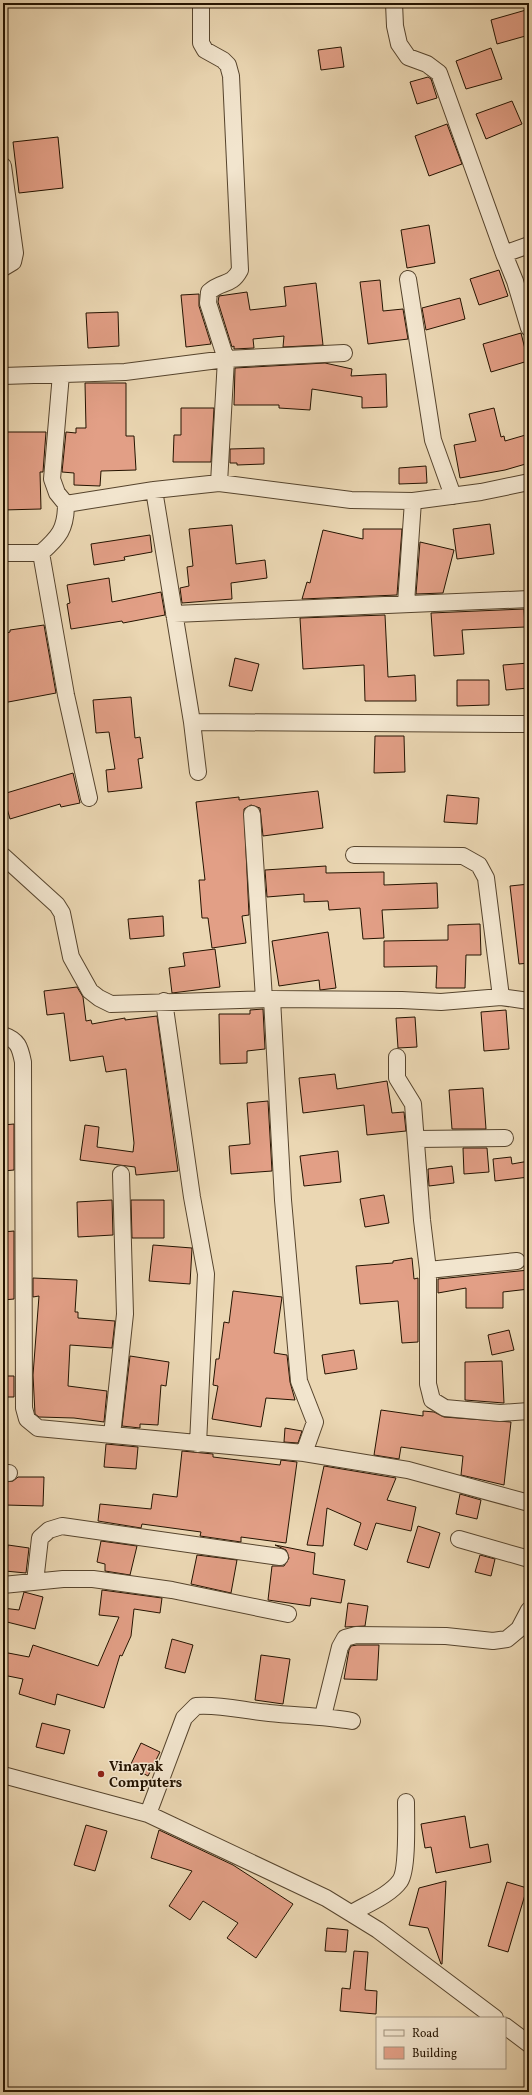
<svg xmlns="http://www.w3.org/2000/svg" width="532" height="2095" viewBox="0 0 532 2095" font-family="Vollkorn,serif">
	<rect width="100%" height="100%" fill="#ebd7b3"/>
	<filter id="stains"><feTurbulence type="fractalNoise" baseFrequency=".005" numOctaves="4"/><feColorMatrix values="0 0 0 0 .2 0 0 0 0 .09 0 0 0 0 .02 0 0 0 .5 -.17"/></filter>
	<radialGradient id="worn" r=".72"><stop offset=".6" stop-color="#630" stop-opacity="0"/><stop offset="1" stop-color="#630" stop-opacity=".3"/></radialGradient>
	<path fill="#e29f86" stroke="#241300" d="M526 10 529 22V35L497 44 491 20Z
		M341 47 344 67 321 70 318 50Z
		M491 48 502 79 466 89 456 61Z
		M428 77 431 79 437 98 417 104 410 82Z
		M512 101 522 124 486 139 476 114Z
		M447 124 462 164 429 176 415 136Z
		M58 137 63 188 19 193 13 142Z
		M429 225 435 263 407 268 401 230Z
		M499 270 508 296 479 305 470 279Z
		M380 280 383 311 403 309 408 339 368 344 360 282Z
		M316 283 323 345 283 347 284 336 253 339 254 348 234 349V346L232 347 218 302 219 296 247 292 250 310 286 306 284 287Z
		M199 294V306L211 344 186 347 181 295Z
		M460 298 465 319 426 330 422 308Z
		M118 312 119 346 88 348 86 313Z
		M521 333 528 361 491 372 483 344Z
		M325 363 352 369 351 376 386 374 387 407 362 408V397L312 389 310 410 279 408V405H234L235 368Z
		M85 383H126V436H134L136 470 101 471 100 486 74 485V473L62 472 66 432 76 433V428H86Z
		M181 408H214L211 462H173L174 435H181Z
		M494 408 501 437 504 436 505 441 529 434V463L505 470 460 478 454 445 476 441 469 414Z
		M3 432H46L43 472H40L41 509 3 510Z
		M264 448V464L237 465V463H230V449Z
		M426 466 427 483 399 484V468Z
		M490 524 494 554 457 559 453 529Z
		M232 525 236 564 265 560 267 578 231 583 232 599 182 603 180 588 189 586 187 567 193 566 189 529Z
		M363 529H402L397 595 302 599 307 582 310 583 323 530 363 539Z
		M150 535 152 552 124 557 125 560 94 565 91 544Z
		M420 542 454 550 443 593 416 594Z
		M109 578 112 602 161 592 165 615 123 623 122 621 71 629 67 604 70 603 67 585Z
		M524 609 525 627 462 630 464 654 434 656 431 613Z
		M385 615 388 677 415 675 416 701H365L364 665 303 669 300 618Z
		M44 625 56 693 3 703V634L10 632V630Z
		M235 658 259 664 252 691 229 686Z
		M529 663V688L506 690 503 665Z
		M457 680H489V705L457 706Z
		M131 697 135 738 140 737 143 758 138 759 142 788 108 792 106 770 115 769 109 732 96 733 93 700Z
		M375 736H404L405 772 374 773Z
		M73 773 80 803 61 807 60 804 10 819 3 794Z
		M318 791 323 828 263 836 260 808 251 805 244 809 249 915 242 916 246 943 212 948 208 918H202L199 880H205L196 802 239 797V800Z
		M447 795 479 798 477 824 444 822Z
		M326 866V873L384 872V885L437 883 438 908 382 910 384 938 363 939 360 908 329 910 328 901 304 902V894L267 897 265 870Z
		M529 884V963L519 964 510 886Z
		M163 916 164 936 130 939 128 919Z
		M480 924 481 955H466L465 988H436L437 966 384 967V941L448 940V925Z
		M328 932 336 988 320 990 319 980 279 986 272 941Z
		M215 949 220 987 172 993 169 968 185 966 183 953Z
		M77 987 83 997 86 1021 91 1020 92 1024 125 1018V1020L157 1016 178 1171 136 1175 135 1167 80 1160 85 1125 99 1127 97 1147 133 1152 134 1143 126 1069 106 1072 103 1056 70 1061 64 1013 47 1015 44 991Z
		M263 1009 265 1049 247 1051V1063L220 1064 219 1014H250V1010Z
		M506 1010 509 1049 484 1051 481 1012Z
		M415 1017 417 1047 398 1048 396 1018Z
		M335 1074 337 1089 387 1081 392 1113 404 1112 406 1131 367 1135 364 1105 303 1113 299 1078Z
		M483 1088 486 1129H452L449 1090Z
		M268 1101 272 1171 231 1174 229 1146 250 1144 247 1103Z
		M14 1124V1170L3 1171V1125Z
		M463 1148H487L489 1172 464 1174Z
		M338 1151 341 1182 304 1186 300 1156Z
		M511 1157 512 1164 529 1161V1177L495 1181 493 1159Z
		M452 1166 454 1183 429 1186 428 1169Z
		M384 1195 389 1223 365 1227 360 1199Z
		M112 1200 113 1235 78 1237 77 1202Z
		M131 1200H164V1238H132Z
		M14 1231V1299L3 1300V1232Z
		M153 1245 192 1248 190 1284 149 1281Z
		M412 1258 414 1279 418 1278V1342L402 1343 398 1301 360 1304 356 1266 393 1263V1261Z
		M529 1270V1289L503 1292V1308H466V1288L438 1293V1279Z
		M33 1278 77 1280 75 1312H78V1318L115 1321 112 1348 70 1345 68 1386 107 1391 104 1422 74 1418 39 1417 35 1414 33 1375 39 1296 33 1297Z
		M233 1291 282 1297 274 1353 287 1355 290 1382 295 1400 266 1398 261 1427 212 1419 218 1386 213 1385 216 1359H219L224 1322 229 1323Z
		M509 1330 514 1350 492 1355 488 1335Z
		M354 1350 357 1369 325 1374 322 1355Z
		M130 1356 169 1362 166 1386 161 1385 158 1425 140 1424V1428L122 1426Z
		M502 1361 504 1403 465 1400V1362Z
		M3 1376H14V1397H3Z
		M381 1410 423 1416V1411L434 1412 444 1417 511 1422 504 1485 461 1475 463 1456 401 1447 399 1459 374 1455Z
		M285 1428 302 1431 298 1443 284 1442Z
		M106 1444 138 1447 136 1469 104 1467Z
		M182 1451 213 1454V1457L280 1465 281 1460 297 1462 286 1543 241 1537V1542L200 1536 201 1532 142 1524 141 1528 98 1521 100 1504 151 1509 153 1494 177 1497Z
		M324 1466 396 1478 387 1500 416 1507 411 1531 376 1523 367 1550 354 1545 361 1523 327 1508 323 1546 307 1545Z
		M18 1477H44L43 1506 5 1505V1482L13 1481Z
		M460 1494 481 1500 477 1519 456 1514Z
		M418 1526 440 1533 429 1568 407 1562Z
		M101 1541 137 1546 130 1575 105 1571V1564L97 1562Z
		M8 1545 29 1548 26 1573 5 1571Z
		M275 1545 315 1553 313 1574 345 1580 341 1603 311 1598 310 1606 268 1600 272 1566H284L289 1558 286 1550Z
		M197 1555 237 1560 231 1593 191 1584Z
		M480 1555 495 1559 491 1576 475 1572Z
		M102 1590 162 1598 160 1613 134 1609 131 1636 122 1656 120 1655 104 1708 57 1694 55 1705 19 1694 23 1679 3 1675V1652L29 1657 33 1645 98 1666 119 1617 99 1615Z
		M24 1592 43 1597 35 1629 3 1621V1608L19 1610Z
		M348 1603 368 1606 365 1626 345 1627Z
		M172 1639 193 1645 185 1673 165 1668Z
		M357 1645H379L377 1680 344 1679 349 1650 351 1646Z
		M261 1655 290 1659 283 1704 255 1700Z
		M42 1723 70 1730 64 1754 36 1747Z
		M141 1743 160 1752 148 1776 130 1766Z
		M465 1816 470 1848 488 1844 491 1862 436 1873 431 1847 425 1848 421 1824Z
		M86 1825 107 1831 95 1871 74 1865Z
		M159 1830 233 1865 293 1904 256 1958 227 1938 238 1923 203 1901 190 1920 169 1906 192 1871 151 1858Z
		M446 1881 442 1964H441L428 1928 409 1925 419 1888Z
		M507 1882 527 1888 508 1952 488 1946Z
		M327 1928 348 1930 346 1952 325 1951Z
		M354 1951 368 1952 365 1990 377 1991 376 2014 340 2011 342 1988 350 1989Z"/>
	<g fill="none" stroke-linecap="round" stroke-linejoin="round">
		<g stroke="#56442d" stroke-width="18">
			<path id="street" d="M201 3V43L205 50 223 60 228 65 231 76 240 270C231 287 222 280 209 292L208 303 226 359 219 483
				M394 3 395 26 399 44 408 57 427 64 439 73 504 254 529 245
				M3 166 15 253 13 262 3 268
				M504 254 515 281 529 328
				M408 279 433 440 453 496
				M61 374 52 479 57 493 66 504 154 490 219 483 351 500 413 501 481 492 529 482
				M3 376 125 372 226 359 344 353
				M154 490 192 722 529 724
				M3 553H41C59 537 66 529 66 504
				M41 553 66 695 89 798
				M406 603 413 501
				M174 614 529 599
				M192 722 198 772
				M252 814 264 999
				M354 855 463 856 479 865 486 878 501 997
				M3 856 57 905 62 913 71 957 90 991 99 998 111 1004 272 999 402 1000 441 1002 501 997 529 1001
				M272 999 283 1200 299 1381 315 1422 304 1453
				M164 1001 192 1197 206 1274 198 1444
				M3 1035C18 1040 20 1047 23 1062L24 1408 27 1419 38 1428 304 1453 408 1470 529 1503
				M397 1057V1078L413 1104 422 1220 428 1270V1384L432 1400 445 1408 500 1413 529 1411
				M416 1139 505 1138
				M428 1270 517 1261
				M112 1435 125 1314 121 1174
				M3 1473H9
				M459 1539 529 1559
				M35 1582 40 1538 49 1530 62 1526 280 1557
				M3 1585 63 1579H93L172 1590 288 1614
				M323 1716 340 1647 345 1638 356 1635 446 1636 493 1641 507 1639 519 1629 529 1610
				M3 1775 148 1814 326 1898 378 1930 495 2018
				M148 1814 184 1718 196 1706C221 1704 245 1711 269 1713 297 1716 325 1716 352 1721
				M352 1913C367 1904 390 1895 400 1881 408 1870 406 1818 406 1802
				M505 2026 529 2044"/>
		</g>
		<use href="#street" stroke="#f2e5ce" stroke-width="16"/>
	</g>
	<circle fill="#8f2418" stroke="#f2e5ce" stroke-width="1.5" cx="101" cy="1774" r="4"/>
	<g text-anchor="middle" stroke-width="3" stroke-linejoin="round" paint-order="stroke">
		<g font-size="14" font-weight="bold" fill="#241300" stroke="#f2e5ce" text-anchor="start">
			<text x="109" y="1771">Vinayak<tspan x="109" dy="16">Computers</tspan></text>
		</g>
	</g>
	<rect width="532" height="2095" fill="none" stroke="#ebd7b3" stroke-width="16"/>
	<rect x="4" y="4" width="524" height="2087" fill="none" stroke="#241300" stroke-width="2"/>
	<rect x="8" y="8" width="516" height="2079" fill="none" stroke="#241300"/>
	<rect x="376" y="2017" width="130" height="52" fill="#f2e5ce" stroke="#a0917c"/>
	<rect x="384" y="2030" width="20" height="6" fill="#f2e5ce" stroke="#a0917c"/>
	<text x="412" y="2037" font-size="12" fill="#241300">Road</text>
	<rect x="384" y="2047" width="20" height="12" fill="#e29f86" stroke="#a0917c"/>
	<text x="412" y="2057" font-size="12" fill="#241300">Building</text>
	<rect width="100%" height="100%" filter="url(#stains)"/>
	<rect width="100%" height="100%" fill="url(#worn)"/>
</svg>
